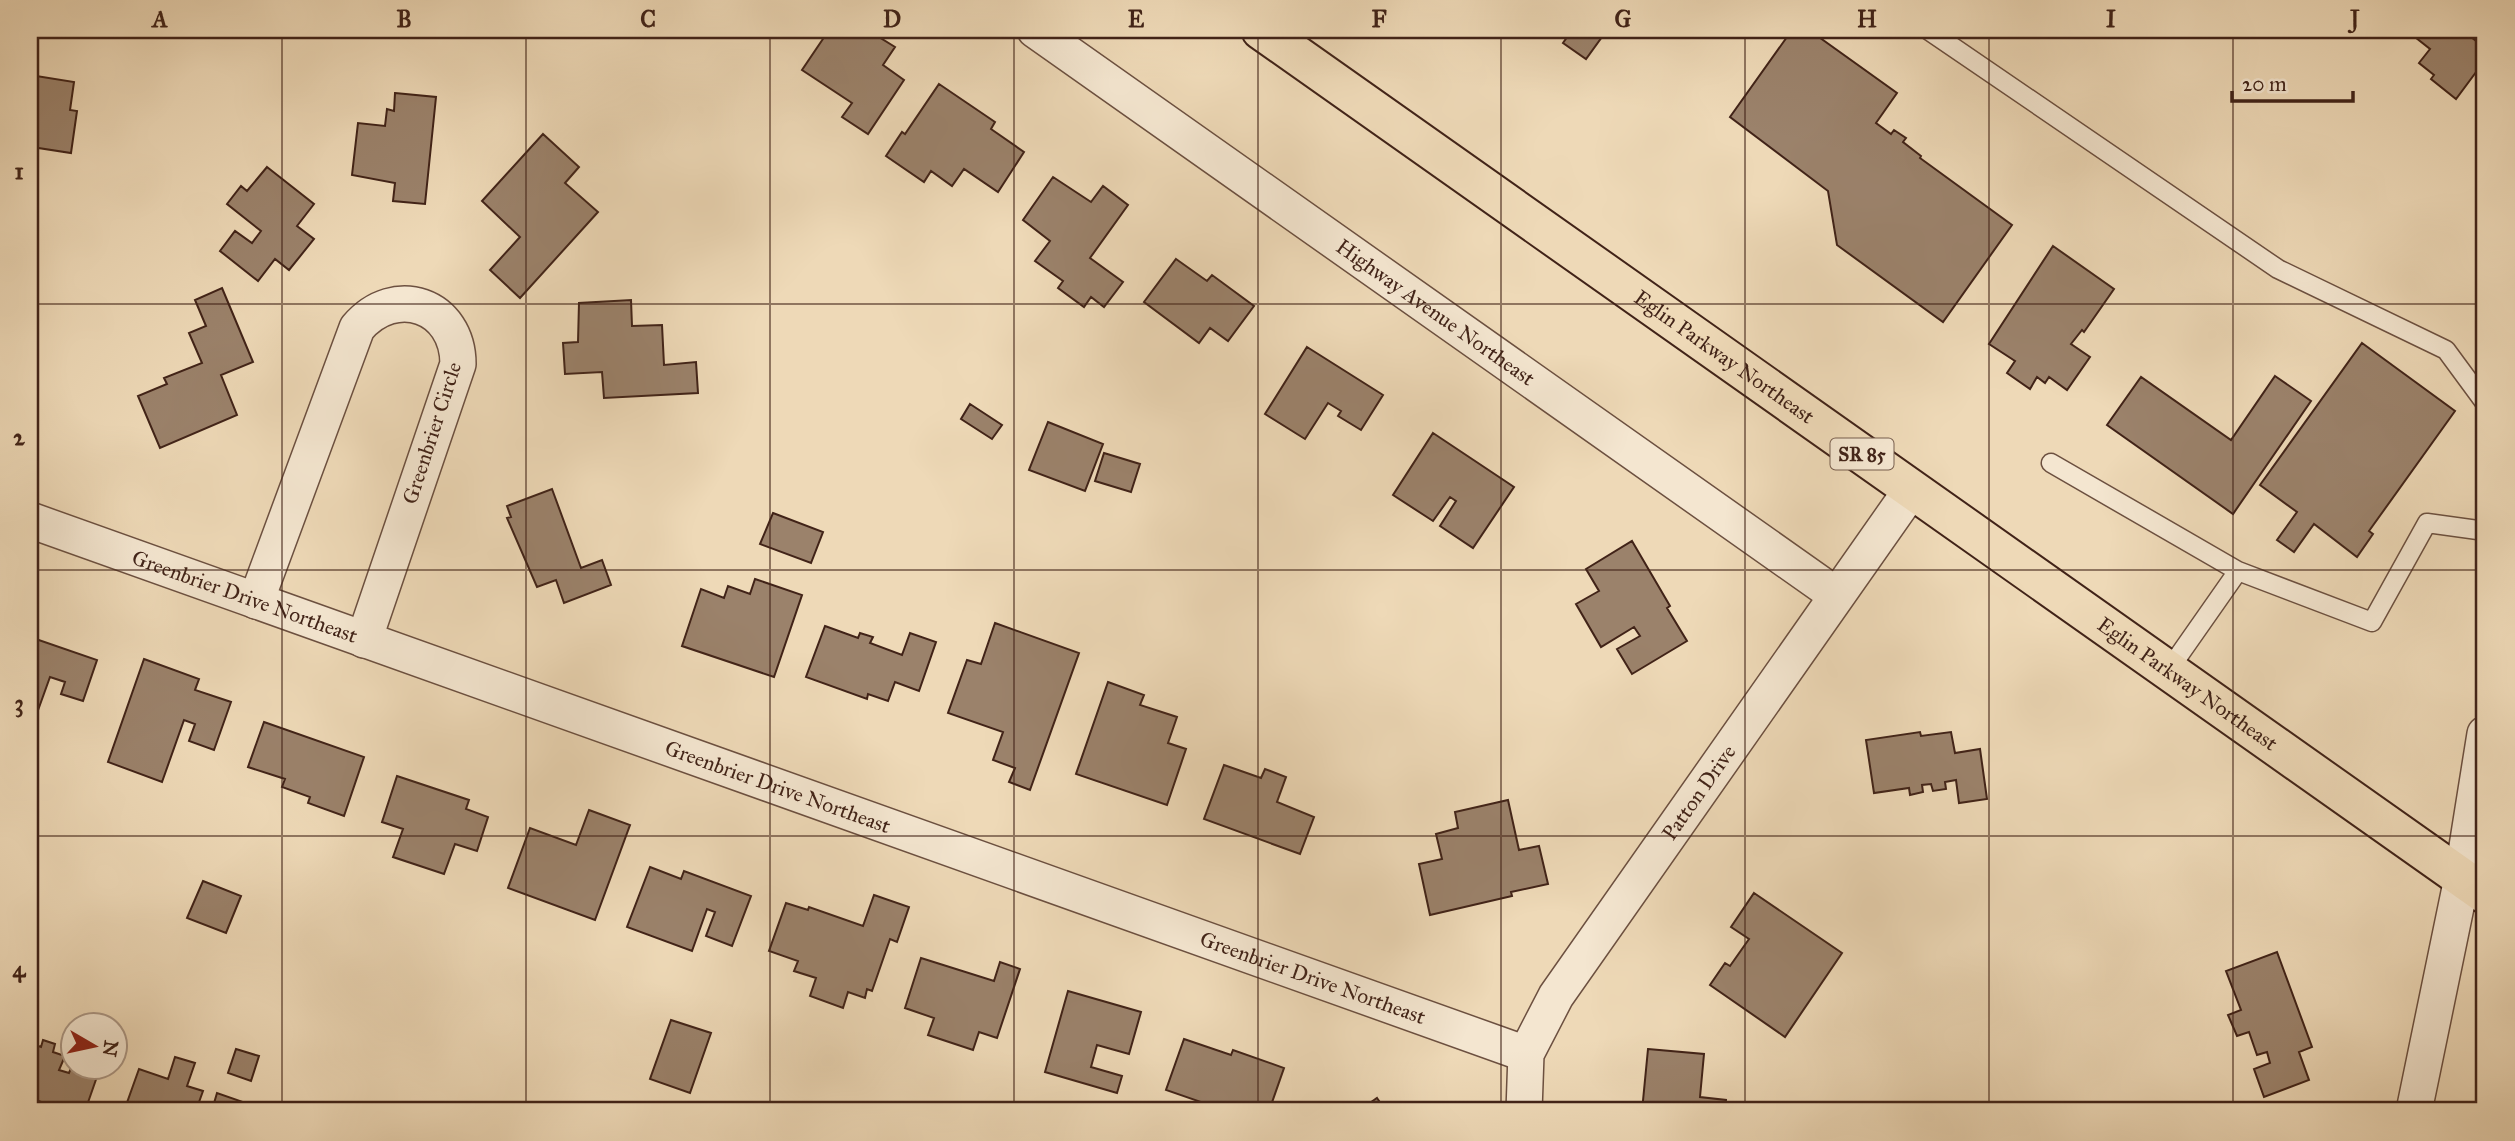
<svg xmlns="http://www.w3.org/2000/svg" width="2515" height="1141" viewBox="0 0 2515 1141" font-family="'IM FELL Great Primer',serif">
	<rect width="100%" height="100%" fill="#eed9b7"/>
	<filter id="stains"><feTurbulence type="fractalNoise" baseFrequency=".00286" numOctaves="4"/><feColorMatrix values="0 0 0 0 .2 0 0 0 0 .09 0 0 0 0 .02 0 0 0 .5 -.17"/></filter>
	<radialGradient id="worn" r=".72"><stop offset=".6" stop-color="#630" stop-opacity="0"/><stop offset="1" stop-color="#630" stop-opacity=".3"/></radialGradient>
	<path fill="#9b826b" stroke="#412318" stroke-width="2" d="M755 30H774L768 38Z
		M829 30H881L879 37 895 47 883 65 904 80 868 134 842 117 852 103 802 70Z
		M1572 30H1607L1586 59 1563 43Z
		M1792 30H1809L1897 93 1876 123 1891 134 1894 130 1906 138 1903 142 1921 156 1920 158 2012 225 1943 322 1837 245 1828 191 1730 117Z
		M2406 30H2462L2485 48V60L2456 99 2431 79 2434 75 2419 63 2430 49Z
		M30 75 74 82 70 110 77 111 71 153 38 148 35 175 30 174Z
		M939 84 995 122 991 129 1024 152 998 192 964 169 952 186 931 171 924 182 886 156 902 132 905 134Z
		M395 93 436 97 425 204 393 201 395 183 352 175 358 123 385 126 387 109 394 111Z
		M543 134 579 167 565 183 598 212 520 298 490 270 520 237 482 201Z
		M267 167 314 204 297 226 314 239 289 270 275 259 258 281 220 251 235 231 252 243 261 231 227 204 241 186 247 191Z
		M1053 177 1091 202 1103 186 1128 205 1090 258 1123 282 1104 307 1091 297 1084 307 1058 288 1063 281 1035 261 1050 241 1023 220Z
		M2053 246 2114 289 2084 332 2082 330 2071 344 2090 357 2067 390 2049 377 2045 383 2037 377 2030 389 2007 373 2015 361 1989 344Z
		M1176 259 1207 281 1212 275 1254 306 1228 341 1210 328 1199 343 1144 302Z
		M222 288 253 362 221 375 237 415 160 448 138 396 167 384 164 378 202 363 189 333 206 326 195 300Z
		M631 300 632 326 662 325 664 365 696 362 698 393 604 398 602 372 565 374 563 343 578 342 579 303Z
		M2362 343 2455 411 2369 531 2373 534 2357 557 2314 524 2294 552 2277 540 2297 512 2260 485Z
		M1307 347 1383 395 1361 430 1338 416 1341 411 1328 403 1305 439 1265 414Z
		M2275 376 2311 401 2233 514 2107 425 2141 377 2231 440Z
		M970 404 1002 425 992 439 961 419Z
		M1048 422 1103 444 1085 491 1029 470Z
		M1433 433 1514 487 1473 548 1440 526 1456 501 1450 497 1433 521 1393 495Z
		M1104 453 1140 464 1131 492 1095 481Z
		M552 489 581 568 602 560 611 585 564 603 556 580 537 587 507 518 511 517 507 506Z
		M773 513 823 532 811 563 760 544Z
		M1632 541 1670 606 1667 608 1687 641 1632 674 1617 649 1640 636 1634 627 1601 647 1576 604 1599 591 1586 569Z
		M755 579 802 595 774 677 682 646 701 589 724 598 728 586 750 594Z
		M995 623 1079 653 1030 790 1009 782 1015 768 993 760 1003 732 948 713 967 660 981 664Z
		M825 626 858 638 860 633 873 637 870 643 902 655 910 633 936 642 919 691 895 682 888 701 868 694 867 699 806 677Z
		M30 637 97 660 83 701 61 694 65 682 50 677 32 727Z
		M144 659 199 679 195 690 231 702 214 750 189 741 195 724 184 720 162 782 108 762Z
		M1108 682 1144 695 1140 705 1177 717 1168 743 1186 749 1167 805 1076 774Z
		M264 722 364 757 344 816 308 803 310 797 282 787 285 779 248 767Z
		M1920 732 1921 736 1951 732 1955 753 1980 749 1987 799 1959 803 1956 780 1945 782 1946 789 1933 791 1931 784 1922 785 1923 792 1910 795 1909 788 1874 793 1866 740Z
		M1224 765 1261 778 1265 769 1286 777 1277 802 1314 817 1300 854 1204 819Z
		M397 776 469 800 466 809 488 817 477 851 455 844 444 874 393 857 403 829 382 822Z
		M1508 800 1519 850 1539 846 1548 884 1511 892 1512 896 1430 915 1419 864 1442 859 1436 834 1458 828 1455 812Z
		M589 810 630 825 595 920 508 888 530 828 576 845Z
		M650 867 681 879 684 871 751 896 732 946 706 936 715 912 707 909 692 951 627 927Z
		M203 881 241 896 226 933 187 918Z
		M1754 893 1842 953 1785 1037 1710 985 1725 963 1730 966 1749 939 1731 927Z
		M874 895 909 907 897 942 890 939 872 991 867 989 865 998 848 992 843 1008 810 996 816 978 794 971 798 961 769 951 786 903 808 910 809 907 863 926Z
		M2277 952 2312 1047 2299 1052 2309 1080 2264 1097 2254 1069 2270 1063 2267 1052 2257 1055 2249 1032 2237 1036 2228 1015 2241 1010 2226 971Z
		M921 958 994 981 1000 962 1020 969 997 1038 979 1032 973 1050 928 1035 934 1018 905 1008Z
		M1068 991 1141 1012 1129 1054 1097 1045 1091 1067 1122 1076 1117 1093 1045 1072Z
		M671 1020 711 1033 690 1093 650 1079Z
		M1184 1039 1231 1055 1233 1050 1284 1068 1269 1111H1201L1204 1103 1166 1090Z
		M43 1040 55 1044 53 1052 65 1056 59 1070 69 1073 74 1060V1068H100L85 1111 63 1103 61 1109 30 1098V1043L41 1047Z
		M236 1049 259 1056 251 1081 228 1073Z
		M1648 1049 1704 1054 1700 1097 1726 1100 1725 1111H1642Z
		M175 1057 195 1063 187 1086 203 1091 198 1105 212 1110 217 1093 243 1102 240 1111H124L139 1069 168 1079Z
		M1377 1098 1386 1111H1358L1374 1100Z"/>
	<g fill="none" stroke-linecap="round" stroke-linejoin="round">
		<g stroke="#6c5040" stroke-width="21">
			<path id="service" d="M1928 30 2278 269 2446 350 2485 403
				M2051 463 2238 571
				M2168 671 2238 571 2372 622 2427 523 2485 531"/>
		</g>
		<g stroke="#6c5040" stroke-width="38">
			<g id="minor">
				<path id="s1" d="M1035 30 1836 595"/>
				<path id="s2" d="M30 520 1526 1054"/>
				<path d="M256 601 357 328C395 283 458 305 458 364L364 640"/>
				<path id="s3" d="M1524 1111 1526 1054 1556 996 1912 489"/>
				<path d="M2414 1111 2462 878 2485 734"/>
			</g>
		</g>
		<g stroke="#412318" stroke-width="42">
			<g id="trunk">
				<path id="s4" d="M1261 30 2485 894"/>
			</g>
		</g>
		<use href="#service" stroke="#f4e6d0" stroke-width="18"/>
		<use href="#minor" stroke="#f4e6d0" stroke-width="35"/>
		<use href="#trunk" stroke="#eed9b7" stroke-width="38"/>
	</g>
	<path fill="none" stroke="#412318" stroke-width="2" stroke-opacity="0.55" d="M282 30V1111M526 30V1111M770 30V1111M1014 30V1111M1258 30V1111M1501 30V1111M1745 30V1111M1989 30V1111M2233 30V1111M30 304H2485M30 570H2485M30 836H2485"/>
	<g text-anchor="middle" stroke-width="5" stroke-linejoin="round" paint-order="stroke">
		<rect fill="#f4e6d0" stroke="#775e4f" stroke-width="2" x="1830.5" y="438.5" width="63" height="31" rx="5"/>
		<g font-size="19" font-weight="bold" fill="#412318">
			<text x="1862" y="461">SR 85</text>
		</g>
		<g font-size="21" fill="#412318" stroke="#f4e6d0">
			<text dy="7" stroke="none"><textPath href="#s1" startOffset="490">Highway Avenue Northeast</textPath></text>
			<text dy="7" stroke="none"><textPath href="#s4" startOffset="567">Eglin Parkway Northeast</textPath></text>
			<text transform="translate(432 433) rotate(-72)" y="7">Greenbrier Circle</text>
			<text dy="7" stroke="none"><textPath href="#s2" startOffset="228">Greenbrier Drive Northeast</textPath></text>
			<text dy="7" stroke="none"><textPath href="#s4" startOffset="1134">Eglin Parkway Northeast</textPath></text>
			<text dy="7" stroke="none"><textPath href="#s2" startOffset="794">Greenbrier Drive Northeast</textPath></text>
			<text dy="7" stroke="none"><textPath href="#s3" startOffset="371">Patton Drive</textPath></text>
			<text dy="7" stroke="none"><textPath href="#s2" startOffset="1362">Greenbrier Drive Northeast</textPath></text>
		</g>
	</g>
	<rect width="2515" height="1141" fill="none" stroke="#eed9b7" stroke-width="77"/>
	<g transform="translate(94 1046) rotate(99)"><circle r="33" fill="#f4e6d0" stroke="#ac9886" stroke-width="2"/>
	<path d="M0-5L12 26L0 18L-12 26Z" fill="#8f2418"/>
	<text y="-10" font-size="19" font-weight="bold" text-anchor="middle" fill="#412318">N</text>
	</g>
	<path d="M2232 91v10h121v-10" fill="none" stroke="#412318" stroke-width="3.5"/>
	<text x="2242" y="91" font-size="21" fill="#412318" stroke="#f4e6d0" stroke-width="5" paint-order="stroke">20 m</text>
	<rect x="38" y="38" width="2438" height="1064" fill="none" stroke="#412318" stroke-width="2.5"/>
	<g font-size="23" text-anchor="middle" font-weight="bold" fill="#412318">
		<text x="160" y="27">A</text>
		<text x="404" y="27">B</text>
		<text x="648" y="27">C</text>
		<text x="892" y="27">D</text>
		<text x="1136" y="27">E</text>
		<text x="1379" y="27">F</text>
		<text x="1623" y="27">G</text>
		<text x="1867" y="27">H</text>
		<text x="2111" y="27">I</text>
		<text x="2355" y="27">J</text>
		<text x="19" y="179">1</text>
		<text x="19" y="445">2</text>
		<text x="19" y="711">3</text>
		<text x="19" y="977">4</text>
	</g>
	<rect width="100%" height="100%" filter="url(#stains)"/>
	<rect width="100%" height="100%" fill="url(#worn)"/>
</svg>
